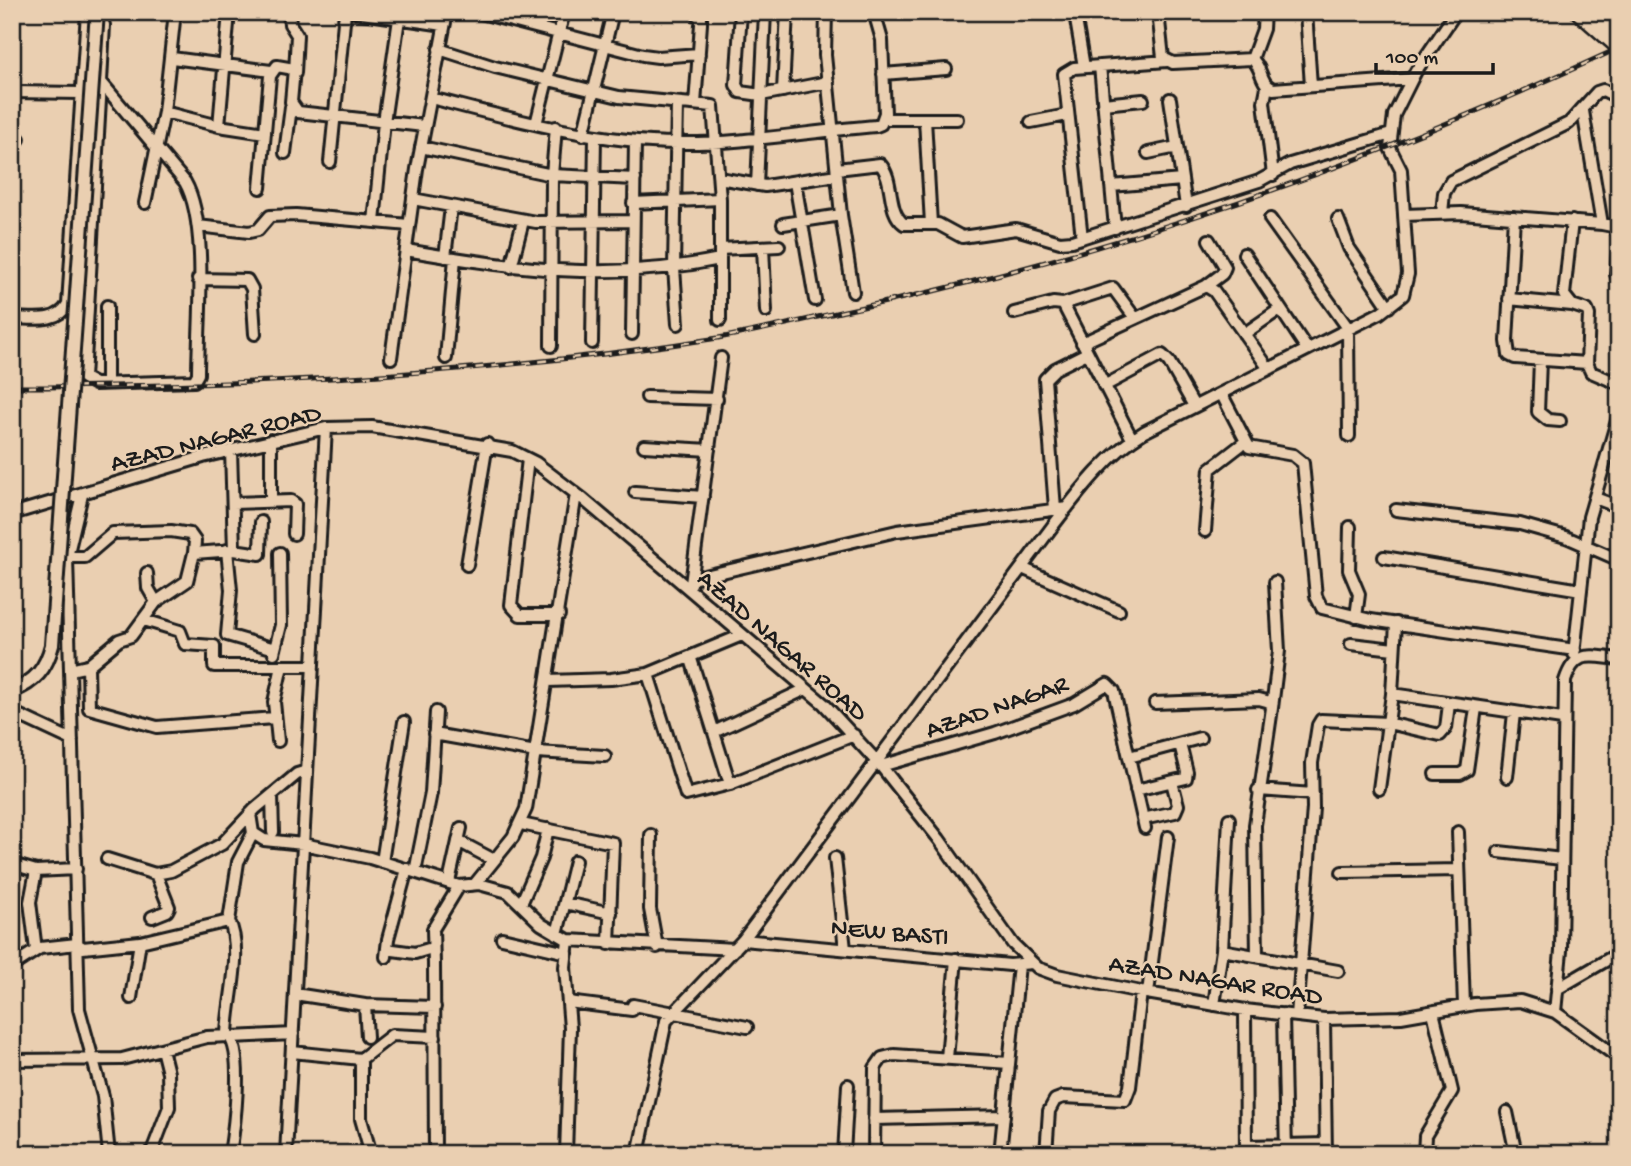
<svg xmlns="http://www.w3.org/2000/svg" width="1631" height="1166" viewBox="0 0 1631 1166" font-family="'Gochi Hand',sans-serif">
	<rect width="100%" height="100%" fill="#eacfb1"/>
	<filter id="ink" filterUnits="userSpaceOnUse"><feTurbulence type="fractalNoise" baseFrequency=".0143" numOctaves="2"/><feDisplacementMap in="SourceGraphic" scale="14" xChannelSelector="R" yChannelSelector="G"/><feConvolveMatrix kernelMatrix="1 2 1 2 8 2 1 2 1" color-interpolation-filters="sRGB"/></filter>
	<g filter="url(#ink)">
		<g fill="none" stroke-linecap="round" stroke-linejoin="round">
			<g stroke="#1c1c1c" stroke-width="16">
				<path id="minor" d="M98 12 104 25 101 82 185 182C209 224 198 324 198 374L194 381 95 384 84 378 101 82
					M289 12 290 24 297 35 295 73
					M355 12 444 25
					M477 12 643 55 658 57 699 54
					M693 12 701 18V24L695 104
					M741 12 736 85 740 92 761 95 828 82
					M826 12 825 55 841 215 853 292
					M1158 12 1163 58 1173 63 1252 59C1263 68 1259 83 1273 89L1411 79
					M1306 12 1311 86
					M1076 20 1084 67
					M439 49 495 67 619 97 713 106 720 199V320
					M172 58 271 71
					M1252 59 1263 29 1264 12
					M1100 66 1115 228
					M883 74 946 69
					M1267 87 1264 102 1273 175
					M783 91 787 12
					M12 92 81 93
					M431 98C512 119 594 142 678 143 744 144 810 131 876 126L881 124 885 113 882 40 874 12
					M1170 99 1186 206
					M677 104 674 268 678 324
					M1103 104 1143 100
					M1583 111 1602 224
					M164 112 219 126 265 133
					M884 119H957
					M925 119 931 224
					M1031 122 1067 115
					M536 124 564 12
					M219 126 229 12
					M583 135 613 12
					M12 139H19
					M421 147 552 175 635 179
					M285 153 291 107
					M1148 153 1177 147
					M330 162 345 12
					M837 169 880 164C895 180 886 211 904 224H938L962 237 1016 229 1060 242 1072 241 1259 181 1290 164 1391 134
					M719 178 765 186 837 175
					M795 182 815 300
					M757 185 765 12
					M1111 186 1182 180
					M260 188 270 76 277 66 294 69 291 102 298 112 424 126
					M413 199 536 222 632 221
					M145 203 164 112 175 12
					M633 203 720 199
					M1442 213 1444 193 1451 181 1569 123 1597 92 1603 90 1619 98
					M1404 215 1461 213 1602 224 1612 226 1619 233
					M1514 217 1507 341 1509 355 1515 358 1587 363
					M1270 219 1348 328 1349 436
					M1338 219 1349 248 1389 307
					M1572 221 1564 295 1572 305 1587 310 1589 315 1587 363 1591 372 1619 384
					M374 222 384 122 400 12
					M783 224 841 215
					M198 226 249 232 258 230 270 216 296 215 409 225
					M1082 238 1064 74 1074 68 1167 61
					M1619 243 1616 274 1619 281
					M763 247 766 311
					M720 249 779 246
					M406 250C514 269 611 282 720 259
					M1244 254 1307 349
					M445 257 451 207
					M511 267 523 221
					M198 279 247 280 252 289 255 334
					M1206 286 1222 274 1225 267 1209 240
					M1509 299 1572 305
					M1063 304 1113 288 1135 318
					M107 306V383
					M1014 313 1053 303 1063 304 1132 439
					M12 318C32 318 57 324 68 304L87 12
					M632 334 635 141
					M1244 334 1280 309
					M592 343 595 136
					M1082 343 1206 286 1214 291 1269 369
					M551 346 552 175 556 127
					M391 358 417 169 447 12
					M446 358 455 258
					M1540 360 1538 412 1548 420 1560 421
					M1104 386 1162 355 1169 362 1194 406
					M1221 393 1249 447 1293 455 1303 463 1316 596 1322 608 1371 620 1575 650
					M647 397 717 399
					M644 446 709 450
					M231 450 234 550
					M528 459 511 605 520 615H559
					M635 492 703 497
					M82 495 67 557 79 1009 103 1096 109 1154
					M1595 498 1619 507
					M271 501V440
					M233 503 291 501 295 504 294 534
					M1055 509 1045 379 1055 369 1087 353
					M1396 510 1520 524 1566 537 1619 560
					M12 514 203 457 326 428 372 427 512 451 536 463 583 499 824 704 881 766 939 839 1013 944 1038 968 1057 975 1141 992 1245 1010 1324 1019 1401 1017 1475 1004 1520 1001 1555 1012 1619 1058
					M1350 527 1349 570 1359 594 1356 617
					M1205 531 1210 469 1245 442
					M227 550 231 590 227 635 275 649
					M67 557H85L113 533 171 531 190 534 195 541 194 553
					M1384 557 1581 590
					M467 565 487 444
					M1022 568 1119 611
					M147 573 148 588 156 602
					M692 579 897 531 1067 508
					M691 584 721 358
					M144 620 180 631 185 644 214 646V666H313
					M1351 644 1394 649
					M274 653 281 625 280 553
					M1574 654 1589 517 1619 414
					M691 659 730 784
					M88 666 89 708 157 727 274 718
					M70 670 88 666 119 640 131 636 156 602 187 581 194 553 234 550 260 554 261 522
					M648 674 686 795 730 784 854 735
					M548 681 611 679 648 674 742 635
					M1392 694 1562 719
					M1155 703 1259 699 1270 702 1272 708 1255 825 1257 955
					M1272 708 1279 651 1275 582
					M12 712 72 740
					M716 731 806 689
					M434 734 536 752 605 756
					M278 741 274 702 282 666
					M1129 757 1200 738
					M881 766 995 733 1074 704 1107 684 1114 691 1145 828
					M1435 774H1460L1467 770 1476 708
					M1507 777 1514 713
					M1379 789 1392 694 1396 623
					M1136 790 1186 778 1187 772 1180 744
					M1258 790 1313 794
					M272 796 273 832
					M250 814 253 833 264 840 303 844 370 858 459 886 479 884 508 892 541 924 568 940 735 949
					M1143 819 1175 812 1178 805 1172 782
					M521 824 613 843 609 944
					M1458 832 1464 1006
					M651 835 650 909 657 947
					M458 841 494 860
					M1499 852 1562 859
					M835 858 845 949
					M107 859 155 874 171 871 222 844 255 809 297 774 307 771
					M382 862 404 722
					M12 864 36 871 76 869
					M36 871 30 902 36 950
					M415 872 431 793 436 712
					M1342 872 1459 870
					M449 882 461 828
					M475 884 513 837 526 809 576 494
					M565 903 611 913
					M521 904 541 858 548 829
					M152 917 167 911 169 907 156 874
					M557 934 575 861
					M502 938 567 953
					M743 940 1010 965 1032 963
					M393 950 415 953 432 948
					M1222 950 1338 971
					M386 957 388 939 407 869
					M12 966 40 948 77 944 83 948 140 942 229 921 238 862 253 833
					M1557 989 1619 953
					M1148 993 1168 837
					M295 994 365 1005 367 1037
					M131 998 140 942
					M568 1002 632 1010
					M365 1005 435 1007
					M633 1005 747 1027
					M1214 1005 1222 950 1229 819
					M1245 1010 1246 1154
					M1555 1012 1561 951 1565 681C1575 649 1590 656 1619 659
					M1283 1014 1286 1154
					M1297 1016 1313 808 1312 763 1318 725 1321 720 1388 723 1440 735 1446 728 1449 704
					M1324 1019 1326 1154
					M227 1036C227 1003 244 952 229 921
					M231 1037 293 1034
					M292 1052 361 1059 392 1035 435 1037
					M947 1058 956 959
					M361 1059V1119L371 1154
					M12 1060 122 1059 207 1037 229 1036C244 1054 234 1129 230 1154
					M1507 1112 1516 1154
					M874 1119 1004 1116
					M1246 1146 1326 1144
					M151 1154 169 1107 168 1073 162 1049
					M286 1154 326 428
					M435 1154 434 964 433 929 459 886
					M566 1154 570 1028 565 967 568 940
					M638 1154 666 1021 743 940 1052 527C1079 492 1106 455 1144 432L1380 313 1403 295 1408 274 1401 170 1390 148 1394 115 1416 71 1456 12
					M844 1154 848 1085
					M874 1154 875 1068 882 1058 894 1055 1009 1063
					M1000 1154 1019 965
					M1046 1154 1049 1111 1055 1100 1063 1097 1125 1100 1130 1087 1141 992
					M1424 1154 1425 1136 1452 1091 1433 1012"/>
			</g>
			<g stroke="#1c1c1c" stroke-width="21">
				<path id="highway" d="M1580 12 1619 46
					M1603 12 1619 26"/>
			</g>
			<use href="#minor" stroke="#eacfb1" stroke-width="10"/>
			<use href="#highway" stroke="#eacfb1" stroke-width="16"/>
			<g stroke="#1c1c1c" stroke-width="5">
				<path id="rail" d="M12 387C248 386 484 375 718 338 759 331 799 321 840 312 1113 255 1366 165 1619 48"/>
			</g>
			<use href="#rail" stroke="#eacfb1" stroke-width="2.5" stroke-dasharray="8" stroke-linecap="butt"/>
			<g stroke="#1c1c1c" stroke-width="18" stroke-linecap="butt">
				<path id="major-bridge" d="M12 691C35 682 46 669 52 645L97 12"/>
			</g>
			<use href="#major-bridge" stroke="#eacfb1" stroke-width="12"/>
		</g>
	</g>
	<g text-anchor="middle" stroke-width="5" stroke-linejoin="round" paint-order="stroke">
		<g font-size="26" fill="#1c1c1c" stroke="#eacfb1">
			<text transform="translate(215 436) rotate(-14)" y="9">AZAD NAGAR ROAD</text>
			<text transform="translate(784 644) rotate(41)" y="9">AZAD NAGAR ROAD</text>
			<text transform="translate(996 705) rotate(-19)" y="9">AZAD NAGAR</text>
			<text transform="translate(890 930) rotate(5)" y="9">NEW BASTI</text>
			<text transform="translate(1216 978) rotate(9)" y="9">AZAD NAGAR ROAD</text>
		</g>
	</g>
	<rect width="1631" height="1166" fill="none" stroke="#eacfb1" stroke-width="42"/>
	<rect x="21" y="21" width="1589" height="1124" fill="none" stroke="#1c1c1c" stroke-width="2.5" filter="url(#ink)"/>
	<path d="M1376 63v10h117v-10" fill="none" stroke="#1c1c1c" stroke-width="3.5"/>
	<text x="1386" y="63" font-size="21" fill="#1c1c1c" stroke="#eacfb1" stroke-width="5" paint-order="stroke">100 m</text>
</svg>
